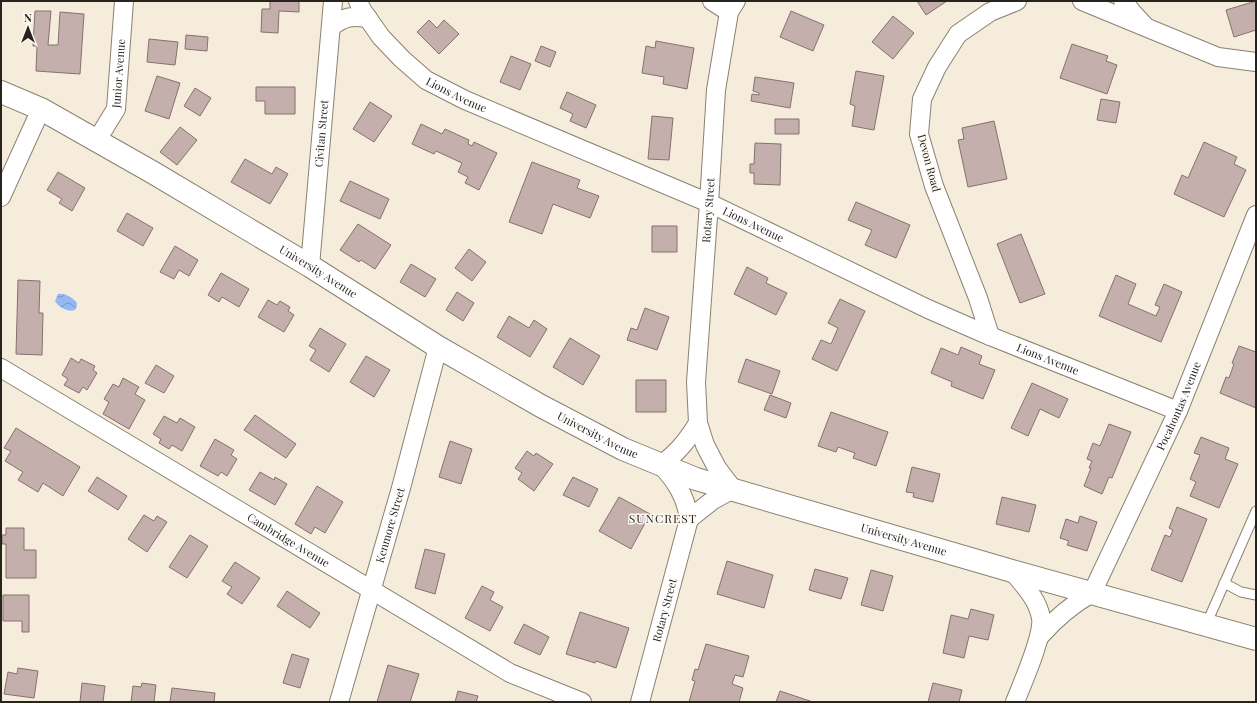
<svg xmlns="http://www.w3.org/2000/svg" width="1257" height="703" viewBox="0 0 1257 703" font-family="'Playfair Display',serif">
	<defs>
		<pattern id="water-waves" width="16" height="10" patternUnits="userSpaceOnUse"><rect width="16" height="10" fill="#93b8f4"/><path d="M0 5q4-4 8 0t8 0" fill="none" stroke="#7895c5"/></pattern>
	</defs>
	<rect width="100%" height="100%" fill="#f6ecdb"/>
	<path fill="url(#water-waves)" d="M58 294C65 293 73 298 77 303L76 309C70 314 58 307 55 301Z"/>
	<path fill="#c5afad" stroke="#85716f" d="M270 1H299V12L279 11 278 33 261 32 262 9H270Z
		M917 1H947L926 15Z
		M1256 1V30L1234 37 1226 10Z
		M35 11H51L48 45H58L60 12 84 14 80 74 36 71 37 46H33Z
		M791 11 824 25 813 51 780 37Z
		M893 16 914 33 893 59 872 42Z
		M429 20 437 28 444 20 459 34 439 54 417 32Z
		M186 35 208 37 207 51 185 49Z
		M149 39 178 42 175 65 147 62Z
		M656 41 694 48 687 89 663 84 664 77 642 73 646 46 655 48Z
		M1072 44 1108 56 1106 61 1117 65 1107 94 1060 78Z
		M541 46 556 52 550 67 535 61Z
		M511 56 531 64 520 90 500 82Z
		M856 71 884 76 874 130 852 126 855 106 850 104Z
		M157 76 180 83 169 119 145 111Z
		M755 77 794 83 790 108 751 101 752 94 759 95V93L753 91Z
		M256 87H295V114H265V101H256Z
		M195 88 211 98 200 116 184 106Z
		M567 92 596 105 586 128 570 121 573 114 560 108Z
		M1101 99 1120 102 1116 123 1097 120Z
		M370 102 392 116 374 142 353 129Z
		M652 116 673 118 669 160 648 159Z
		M775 119H799V134H775Z
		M994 121 1007 179 968 187 958 140 964 139 962 128Z
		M421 124 442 134 445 129 469 140 468 144 472 146 474 142 497 153 479 190 465 183 468 177 458 172 462 163 436 151 434 154 412 144Z
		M180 127 197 140 177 165 160 152Z
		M1204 142 1237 157 1234 164 1246 170 1224 217 1174 194 1182 175 1188 178Z
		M755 143 781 144 780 185 754 184V173H750V164H754Z
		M245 159 272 174 276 167 288 174 270 204 231 182Z
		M532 162 580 180 577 188 599 196 590 218 553 204 542 234 509 222Z
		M58 172 85 188 72 211 59 203 62 199 47 190Z
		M350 181 389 199 380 219 340 201Z
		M856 202 910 225 896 258 865 245 872 230 848 220Z
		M127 213 153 228 143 246 117 231Z
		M358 224 391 245 375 269 361 260 359 262 340 250Z
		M652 226H677V252H652Z
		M1021 234 1045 294 1020 303 997 244Z
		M175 246 198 260 189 276 179 270 174 279 160 272Z
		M469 249 486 262 472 281 455 268Z
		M411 264 436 279 425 297 400 282Z
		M747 267 768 278 766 283 787 293 776 315 734 294Z
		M221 273 249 289 239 307 222 297 219 302 208 295Z
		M1116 275 1136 284 1128 304 1156 316 1160 307 1155 305 1164 284 1182 292 1161 342 1099 316Z
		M18 280 40 281 39 313H43L42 355 16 354Z
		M457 292 474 303 463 321 446 310Z
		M840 299 865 311 837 371 812 359 821 340 831 344 838 328 828 323Z
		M268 300 277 305 280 301 290 307 288 311 294 315 284 332 258 317Z
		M645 308 669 317 657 350 627 340 631 328 637 330Z
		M509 316 529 328 534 320 547 329 530 357 497 337Z
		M320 328 346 344 329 372 310 360 316 350 309 346Z
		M570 338 600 356 583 385 553 367Z
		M1239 346 1256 352V408L1220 393 1226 377 1229 378 1234 364 1232 363Z
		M961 347 982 356 979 364 995 370 983 399 951 386 952 382 931 373 941 348 958 355Z
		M366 356 390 370 374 397 350 382Z
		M71 358 79 363 81 359 95 366 93 370 97 373 87 390 83 387 79 393 64 385 68 379 62 375Z
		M746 359 780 371 772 394 738 382Z
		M156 365 174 376 164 393 145 383Z
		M123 378 139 387 135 394 145 400 129 429 103 414 109 402 104 399 113 384 119 387Z
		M636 380H666V412H636Z
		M1032 383 1068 399 1059 418 1040 409 1028 436 1011 428Z
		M770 395 791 403 786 418 764 410Z
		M831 412 888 432 876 466 853 458 855 453 838 447 836 452 818 446Z
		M255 415 296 444 286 458 244 430Z
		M164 416 177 423 180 418 195 427 182 451 172 445 169 449 159 443 161 439 153 434Z
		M1109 424 1131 432 1112 478 1109 477 1102 494 1084 486 1091 468H1089L1092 461 1087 459 1093 443 1100 446Z
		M16 428 80 467 63 496 43 483 38 492 18 480 23 472 5 461 11 451 4 448Z
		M1201 437 1229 448 1225 459 1238 464 1219 508 1190 496 1196 482 1190 479 1200 455 1194 453Z
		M215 439 234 450 231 455 237 459 227 476 221 472 218 476 200 466Z
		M450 441 472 449 461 484 439 477Z
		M527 451 534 456 536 453 553 464 534 491 518 479 522 473 515 468Z
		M912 467 940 474 933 502 913 497 914 493 906 492Z
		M260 472 274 480 275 477 287 484 275 505 249 490Z
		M97 477 127 496 118 510 88 491Z
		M573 477 598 489 589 507 563 495Z
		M317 486 343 502 325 533 315 527 311 534 295 524Z
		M619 497 650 514 631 549 599 531Z
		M1002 497 1036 505 1029 532 996 524Z
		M1177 507 1207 519 1182 582 1151 570 1165 535 1170 537 1173 530 1169 528Z
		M144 515 154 521 157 516 167 522 147 552 128 539Z
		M1080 516 1097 522 1087 551 1067 545 1069 541 1060 538 1066 519 1078 523Z
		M6 528H24V550H36V578H6V544H2V535H6Z
		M190 535 208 546 187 578 169 567Z
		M425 549 445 554 435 594 415 588Z
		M727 561 773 575 764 608 717 594Z
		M235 562 260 578 242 604 227 594 232 587 222 581Z
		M815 569 848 578 841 599 809 590Z
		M871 570 893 576 883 611 861 605Z
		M482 586 494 592 490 600 503 607 490 631 465 618Z
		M287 591 320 613 310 628 277 606Z
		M3 595H29V632H22V621H3Z
		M971 609 994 615 988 640 969 636 964 658 943 653 951 615 968 619Z
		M580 612 629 628 616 668 596 661 595 663 566 654Z
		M524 624 549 637 540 655 514 643Z
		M706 644 749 656 743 677 735 675 732 684 743 688 739 702H689L695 681 692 680 695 669 698 670Z
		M292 654 309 659 300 688 283 683Z
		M388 665 419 674 410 702H377Z
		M18 668 38 671 34 698 4 694 8 672 17 674Z
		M82 683 105 686 103 702H80Z
		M142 683 156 685 154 702H131L133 686 141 687Z
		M933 683 962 690 959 702H928Z
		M172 688 215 693 214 702H170Z
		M458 691 478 696 476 702H455Z
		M780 691 813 702H776Z"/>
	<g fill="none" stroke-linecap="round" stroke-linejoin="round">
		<g stroke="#8a8171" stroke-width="11">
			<path id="lane" d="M1224 583 1241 592 1256 595
				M1206 625 1256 511"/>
		</g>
		<g stroke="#8a8171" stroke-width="20">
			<g id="street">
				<path id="s1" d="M358 1 362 10 381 37 402 59 426 80 465 100 709 203 928 309 990 336 1178 411"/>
				<path d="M712 1 729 12"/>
				<path d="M1082 1 1218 57 1256 62"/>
				<path d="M1123 1 1132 12 1144 25"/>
				<path d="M331 27C345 16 351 16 368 18"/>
				<path id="s2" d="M97 140 116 109 124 1"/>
				<path d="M1 197 41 109"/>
				<path id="s3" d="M310 266 333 1"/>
				<path d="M990 336 978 298 934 186 919 134 922 99 937 67 958 34 990 12 1017 1"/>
				<path id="s4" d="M1 368 510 673 582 702"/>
				<path id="s5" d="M689 519 713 500 733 489 717 468 705 445 698 423 696 382 709 203 716 90 729 12 736 1"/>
				<path d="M1012 571C1024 585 1038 600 1041 618 1044 635 1022 684 1015 702"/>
				<path id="s6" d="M1040 636C1056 618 1071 605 1092 593L1178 411 1256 215"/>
				<path id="s7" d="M339 702 401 488 438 347"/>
				<path id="s8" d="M640 702 689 519C686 497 676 481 661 465 678 452 687 441 698 423"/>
			</g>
		</g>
		<g stroke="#8a8171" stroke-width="24">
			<g id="secondary">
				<path id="s9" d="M1 92 41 109 152 172 310 266 438 347 541 406 623 449 696 479 1012 571 1256 639"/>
			</g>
		</g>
		<use href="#lane" stroke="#fff" stroke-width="9"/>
		<use href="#street" stroke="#fff" stroke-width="18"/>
		<use href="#secondary" stroke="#fff" stroke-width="22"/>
	</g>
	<g text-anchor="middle" stroke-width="3" stroke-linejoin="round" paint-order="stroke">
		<g font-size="11" fill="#27231d" stroke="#fefaf3">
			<text dy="4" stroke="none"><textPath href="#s2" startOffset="72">Junior Avenue</textPath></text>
			<text dy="4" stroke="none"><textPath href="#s1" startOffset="139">Lions Avenue</textPath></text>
			<text dy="4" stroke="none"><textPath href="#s3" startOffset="133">Civitan Street</textPath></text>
			<text transform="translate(929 163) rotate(75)" y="4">Devon Road</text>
			<text dy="4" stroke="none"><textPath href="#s5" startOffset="342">Rotary Street</textPath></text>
			<text dy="4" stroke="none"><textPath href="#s1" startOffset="463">Lions Avenue</textPath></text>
			<text dy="4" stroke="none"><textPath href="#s9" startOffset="365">University Avenue</textPath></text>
			<text dy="4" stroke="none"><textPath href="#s1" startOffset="787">Lions Avenue</textPath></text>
			<text dy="4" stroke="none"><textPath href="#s6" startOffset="274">Pocahontas Avenue</textPath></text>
			<text dy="4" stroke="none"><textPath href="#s9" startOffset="689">University Avenue</textPath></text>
			<text dy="4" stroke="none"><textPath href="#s7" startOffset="184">Kenmore Street</textPath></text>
			<text dy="4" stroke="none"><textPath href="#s9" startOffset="1013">University Avenue</textPath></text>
			<text dy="4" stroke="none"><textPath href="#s4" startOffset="335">Cambridge Avenue</textPath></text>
			<text dy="4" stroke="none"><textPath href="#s8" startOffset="95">Rotary Street</textPath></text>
		</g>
		<g font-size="12" letter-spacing="1" fill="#27231d" stroke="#fefaf3">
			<text x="663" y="523">SUNCREST</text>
		</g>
	</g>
	<rect width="1257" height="703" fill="none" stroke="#27231d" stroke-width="4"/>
	<g transform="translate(28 28)" stroke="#fefaf3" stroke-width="3" paint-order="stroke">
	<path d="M0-3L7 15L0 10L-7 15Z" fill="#27231d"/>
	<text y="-6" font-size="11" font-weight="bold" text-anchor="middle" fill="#27231d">N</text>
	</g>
</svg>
